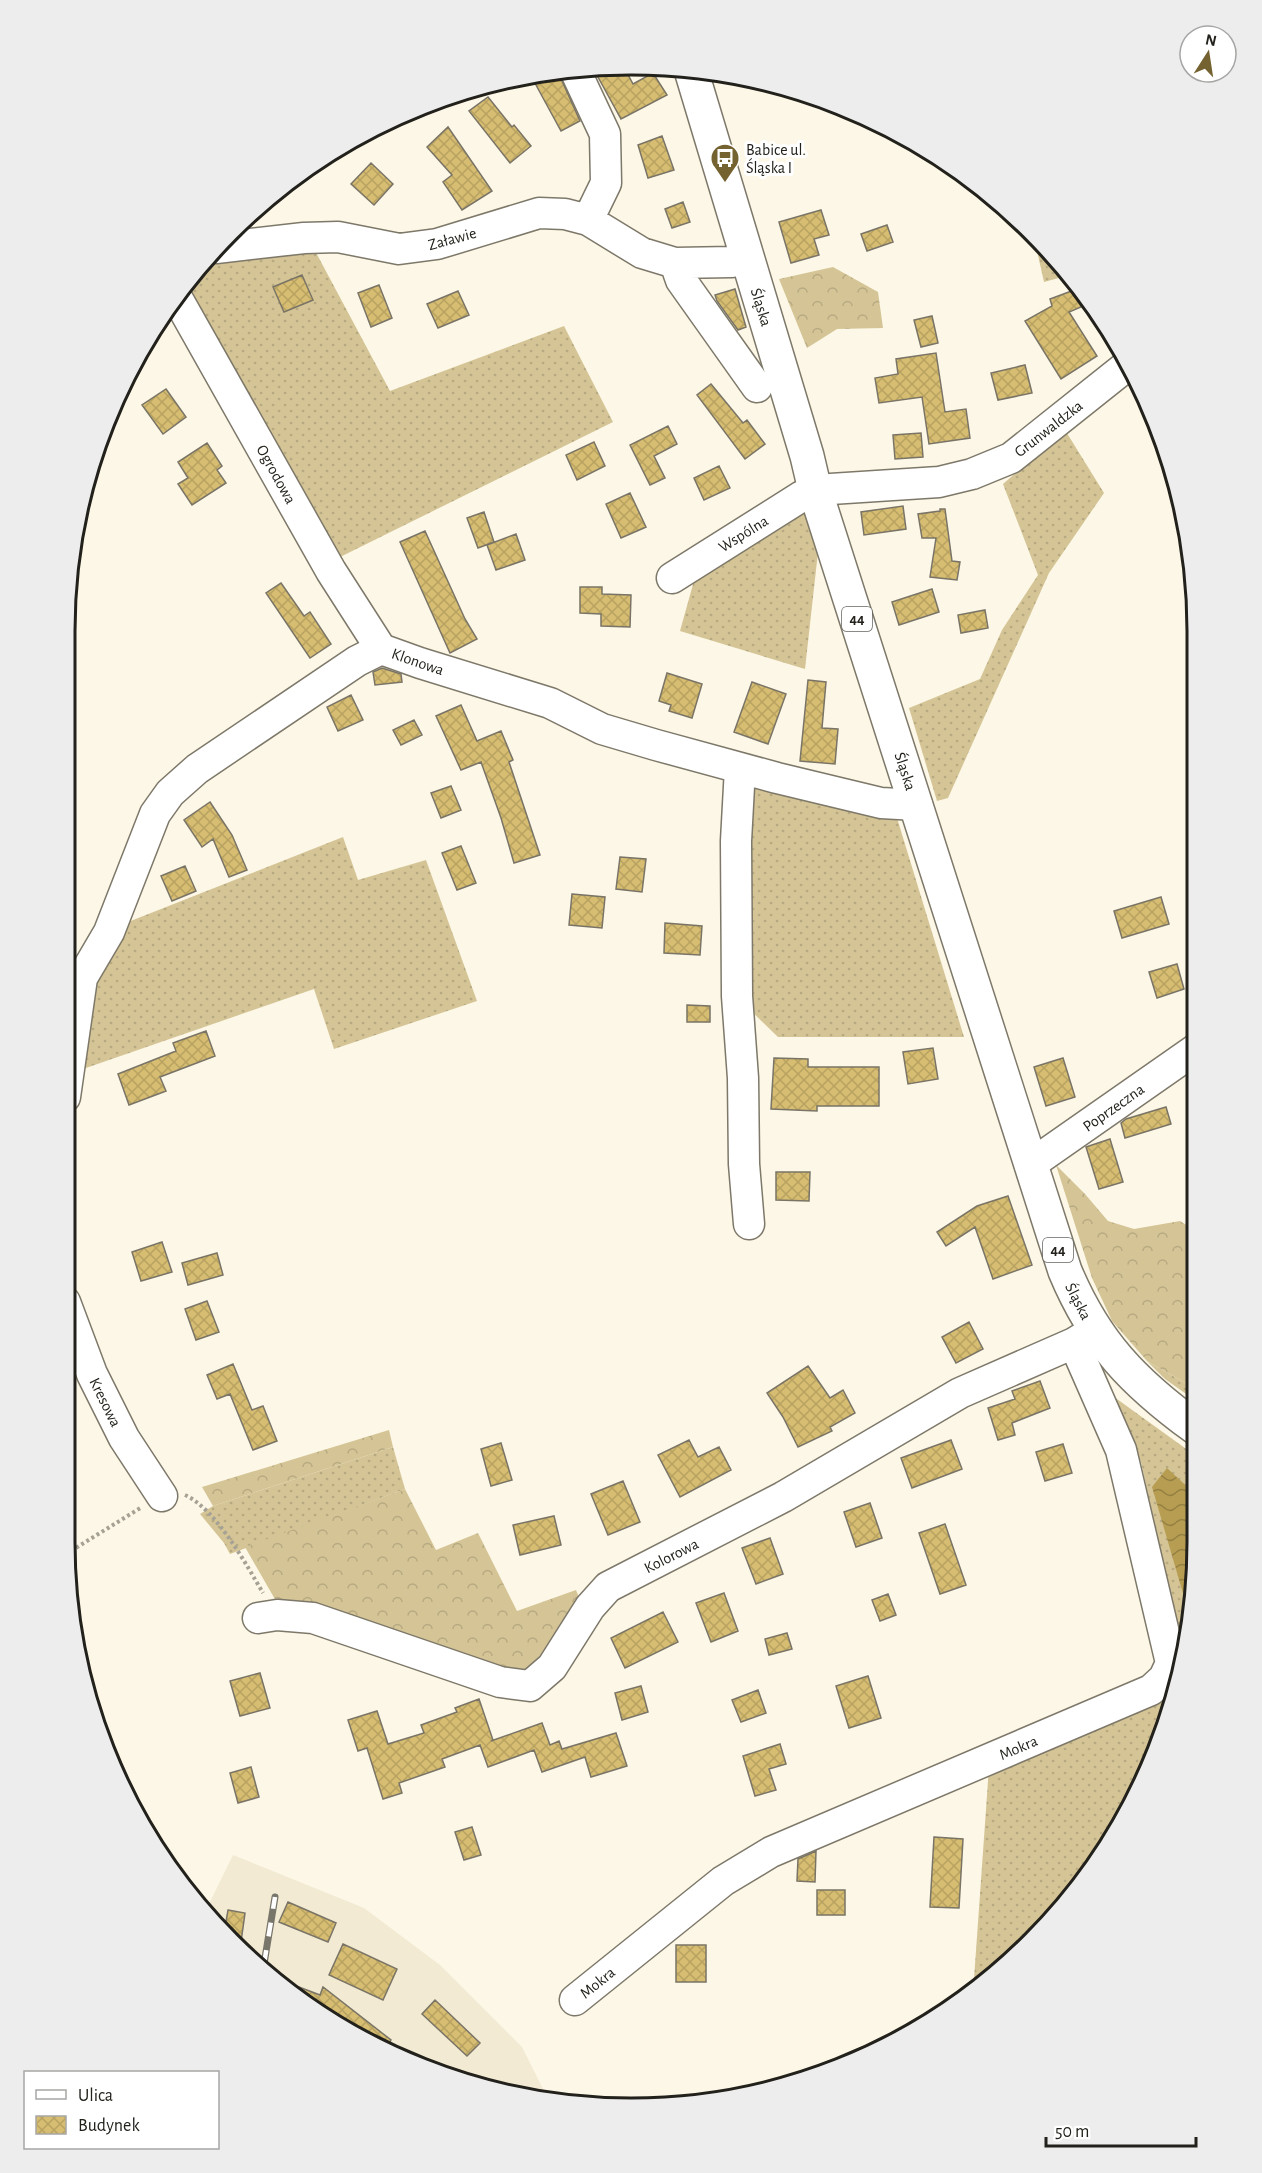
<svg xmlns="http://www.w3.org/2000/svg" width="1262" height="2173" viewBox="0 0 1262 2173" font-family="'Alegreya Sans',sans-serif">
	<defs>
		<pattern id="grass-dots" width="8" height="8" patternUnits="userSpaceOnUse" patternTransform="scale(1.5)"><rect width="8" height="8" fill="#d5c596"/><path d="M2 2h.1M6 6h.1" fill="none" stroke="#b7a981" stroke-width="1.8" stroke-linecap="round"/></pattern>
		<pattern id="forest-crowns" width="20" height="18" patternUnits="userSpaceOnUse" patternTransform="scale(1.5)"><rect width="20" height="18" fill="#d5c596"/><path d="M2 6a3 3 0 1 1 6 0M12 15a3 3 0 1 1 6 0" fill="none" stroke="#b7a981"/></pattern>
		<pattern id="water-waves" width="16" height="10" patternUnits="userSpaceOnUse" patternTransform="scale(1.5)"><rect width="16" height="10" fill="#b79d51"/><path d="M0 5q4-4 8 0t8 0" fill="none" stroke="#948042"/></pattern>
		<pattern id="building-cross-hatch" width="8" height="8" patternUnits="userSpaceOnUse" patternTransform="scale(1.5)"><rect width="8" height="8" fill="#d7bd71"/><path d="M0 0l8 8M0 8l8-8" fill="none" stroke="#b8a261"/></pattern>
	</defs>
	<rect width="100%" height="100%" fill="#fcf7e6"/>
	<path fill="#f2ead2" d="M233 1855 364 1908 440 1965 522 2047 547 2097 484 2089 316 2013 206 1910Z"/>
	<path fill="url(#grass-dots)" d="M1033 233 1066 276 1044 282Z
		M313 247 390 391 564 326 613 422 332 561 182 290 210 256Z
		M1065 430 1104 493 1049 573 948 798 937 801 909 708 980 679 1002 630 1038 575 1003 484Z
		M796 488 818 552 805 669 680 631 702 552Z
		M758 781 897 818 964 1037H778L747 1007 745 795Z
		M343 837 358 880 426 860 477 1001 334 1049 314 989 83 1069 88 985 118 926Z
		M1147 1361 1196 1389V1401L1165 1379Z
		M1110 1394 1196 1456V1579L1167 1724 1102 1856 973 1993 989 1767 1145 1706 1181 1647 1141 1462Z
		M393 1447 405 1489 230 1554 224 1543 200 1514 213 1506Z"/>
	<path fill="url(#forest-crowns)" d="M833 267 878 292 883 328 837 329 807 348 779 279Z
		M1056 1165 1085 1194 1108 1221 1134 1229 1180 1221 1196 1231V1389L1147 1361 1112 1321 1092 1278Z
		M389 1430 393 1447 213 1506 202 1487Z
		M405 1489 436 1550 478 1533 517 1611 576 1590 583 1607 524 1674 276 1601 245 1547Z"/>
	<path fill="url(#water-waves)" d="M1167 1468 1196 1495V1579L1189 1614 1152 1487Z"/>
	<path fill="url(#building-cross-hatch)" stroke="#797466" stroke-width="1.5" d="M623 65 633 84 653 73 667 95 621 119 593 68Z
		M558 72 580 121 561 131 530 74Z
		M488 97 512 127 514 125 531 146 510 163 469 111Z
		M448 127 492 191 462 210 443 182 452 175 427 147Z
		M662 136 674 170 648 178 638 145Z
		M371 163 393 184 374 205 351 184Z
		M683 202 690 222 672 228 665 209Z
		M821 210 829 235 814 239 819 255 791 263 779 222Z
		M887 225 893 242 867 251 861 234Z
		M302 275 313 300 284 312 273 287Z
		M379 285 392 318 371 327 358 293Z
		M735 289 746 327 738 330 717 301 715 295Z
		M1077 289 1088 304 1069 312 1097 356 1061 379 1025 321 1052 306 1050 299Z
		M458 291 469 315 438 328 427 304Z
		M932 316 938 343 921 347 914 320Z
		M936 353 945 412 966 409 970 438 929 444 922 397 879 403 875 378 898 374 896 359Z
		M1025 365 1032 393 998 400 991 373Z
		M711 384 743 423 747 420 765 444 745 459 697 395Z
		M166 389 186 417 163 434 142 405Z
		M668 426 677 444 654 456 665 478 650 485 630 445Z
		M921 433 923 457 895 459 893 435Z
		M594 442 605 466 577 480 566 455Z
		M207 443 222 466 217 470 226 483 192 505 178 484 188 478 178 462Z
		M719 466 730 488 704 500 694 478Z
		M630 493 646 527 621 538 606 504Z
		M903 506 906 529 864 535 861 512Z
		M940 509H945L952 561 960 562 957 580 930 577 936 538H922L918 514 940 511Z
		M484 512 494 542 478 548 467 518Z
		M425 531 465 619 477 639 450 653 400 542Z
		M516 534 525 560 496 570 487 545Z
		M281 583 304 616 310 612 331 644 310 658 266 593Z
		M580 587H602V594L631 595 630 627 601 626V614L580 613Z
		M932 589 939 612 899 625 892 602Z
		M985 610 988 628 961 633 958 615Z
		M382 668 401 674 402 682 375 685 373 672Z
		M667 673 702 684 692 718 669 711 671 705 659 701Z
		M808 680 826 682 822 728 838 729 835 764 800 761Z
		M752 682 786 694 768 744 734 732Z
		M351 695 363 720 338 731 327 707Z
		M461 705 477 741 501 731 513 760 509 762 540 855 514 863 501 818 481 762 461 770 436 716Z
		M414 720 422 735 401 745 393 730Z
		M451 786 461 810 441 818 431 793Z
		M210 802 232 835 247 870 229 877 213 839 202 847 184 820Z
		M461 846 476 883 457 890 442 853Z
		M620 857 646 859 642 892 616 889Z
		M185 866 196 891 172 901 161 876Z
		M572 894 605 897 602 928 569 925Z
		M1161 897 1169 924 1122 938 1114 911Z
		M665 923 702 926 700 955 664 953Z
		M1177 964 1184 989 1157 998 1149 972Z
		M687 1005 710 1006V1022H687Z
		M206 1031 215 1056 160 1077 166 1091 129 1105 118 1074 176 1051 173 1043Z
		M933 1048 938 1079 908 1084 903 1052Z
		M774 1058 808 1059V1067H879V1106H817V1111L771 1109Z
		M1063 1058 1075 1097 1046 1106 1034 1067Z
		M1166 1107 1171 1124 1125 1138 1121 1123 1126 1119Z
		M1110 1139 1123 1182 1099 1189 1086 1147Z
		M776 1172H810L809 1201 776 1200Z
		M1008 1196 1032 1265 993 1279 975 1227 946 1246 937 1232 977 1206Z
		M162 1242 172 1272 141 1281 132 1252Z
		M217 1253 223 1275 188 1285 182 1263Z
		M207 1301 219 1332 196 1340 185 1309Z
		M969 1322 983 1349 956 1363 942 1337Z
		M233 1364 252 1410 263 1406 277 1441 253 1450 230 1394 217 1399 207 1375Z
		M808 1366 830 1398 843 1390 855 1413 830 1427 832 1431 798 1447 783 1417 767 1393Z
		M1040 1381 1050 1408 1012 1423 1015 1435 998 1440 988 1408 1015 1399 1012 1391Z
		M689 1440 698 1457 719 1447 731 1470 680 1497 658 1455Z
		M951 1440 962 1469 912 1488 901 1458Z
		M501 1443 512 1480 491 1486 481 1449Z
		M1063 1444 1072 1473 1045 1481 1036 1452Z
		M623 1481 640 1522 608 1535 591 1494Z
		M870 1503 882 1538 856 1547 844 1512Z
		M554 1516 561 1545 520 1555 513 1525Z
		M945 1524 966 1585 940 1594 919 1533Z
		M770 1538 783 1574 756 1584 742 1548Z
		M724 1593 738 1631 711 1642 696 1603Z
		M888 1594 896 1615 880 1621 872 1600Z
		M663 1612 678 1642 625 1668 611 1638Z
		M787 1633 792 1649 769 1655 765 1639Z
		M260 1673 270 1708 240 1716 230 1681Z
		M868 1676 881 1718 849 1728 836 1686Z
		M641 1686 648 1712 622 1720 615 1693Z
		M758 1690 766 1713 741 1722 732 1700Z
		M479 1699 493 1740 491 1741 542 1723 550 1745 559 1741 562 1749 616 1733 627 1766 591 1777 585 1757 542 1772 534 1750 488 1767 480 1745 442 1759 445 1767 399 1783 402 1793 383 1799 367 1748 358 1751 348 1720 377 1711 388 1744 424 1733 421 1725 457 1712 455 1708Z
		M780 1744 786 1764 769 1769 776 1790 755 1796 743 1756Z
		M251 1767 259 1797 238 1803 230 1773Z
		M472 1827 481 1855 464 1860 455 1832Z
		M934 1837 963 1839 959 1908 930 1907Z
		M816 1851 815 1882 797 1881 798 1859Z
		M817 1890H845V1915H817Z
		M288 1902 336 1923 328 1942 279 1922Z
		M228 1910 245 1913 241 1942 225 1927Z
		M343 1944 397 1969 383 2000 329 1975Z
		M676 1945H706V1982H676Z
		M283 1981 320 1995 323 1987 391 2040 388 2045 316 2013Z
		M435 2000 480 2043 467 2056 422 2014Z"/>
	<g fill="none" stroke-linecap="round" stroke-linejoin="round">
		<g stroke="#7d7869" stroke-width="33">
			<path id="minor" d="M575 70 605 134 606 183 588 220
				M216 248 304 238 338 237 399 249 437 244 539 213 565 214 588 220 642 253 675 263 732 262 748 257
				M675 263 681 280 757 387
				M176 296 331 571 381 649
				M672 578 802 496 815 490 939 482 972 474 1011 458 1129 364
				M740 768 736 841 737 996 743 1078 744 1164 749 1224
				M65 987 82 978 109 932 155 814 170 793 197 769 357 661 381 649 420 663 550 703 602 729 656 745 777 778 881 803 917 805
				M65 1097 82 978
				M1030 1165 1196 1049
				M65 1302 92 1374 124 1438 162 1496
				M258 1618 277 1615 313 1618 500 1682 530 1686 552 1667 590 1607 608 1587 783 1497 960 1393 1074 1343 1092 1332
				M575 2000 723 1881 771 1852 1151 1690 1164 1678 1171 1663 1121 1450 1074 1343"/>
		</g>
		<g stroke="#7d7869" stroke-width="36">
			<path id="major" d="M691 70 807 456 815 490 1065 1271C1095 1343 1134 1383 1196 1428"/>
		</g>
		<path stroke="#a5a194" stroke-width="4" stroke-dasharray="3 3" stroke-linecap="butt" d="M185 1495C216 1509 246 1564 263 1593
			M66 1554 142 1507"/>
		<use href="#minor" stroke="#fff" stroke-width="30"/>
		<use href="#major" stroke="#fff" stroke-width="33"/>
		<g stroke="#78756a" stroke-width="7">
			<path id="rail" d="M264 1964 275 1897"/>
		</g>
		<use href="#rail" stroke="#fff" stroke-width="4.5" stroke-dasharray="14" stroke-linecap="butt"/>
	</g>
	<defs>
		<g id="bus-pin" transform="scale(1.5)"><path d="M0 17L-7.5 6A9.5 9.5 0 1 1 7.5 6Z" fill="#746331" stroke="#fff"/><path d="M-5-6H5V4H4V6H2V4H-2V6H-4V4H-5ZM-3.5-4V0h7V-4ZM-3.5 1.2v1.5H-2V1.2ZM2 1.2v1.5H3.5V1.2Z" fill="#fff"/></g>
	</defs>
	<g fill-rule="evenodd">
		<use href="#bus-pin" x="725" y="158"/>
	</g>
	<g text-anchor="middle" stroke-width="6" stroke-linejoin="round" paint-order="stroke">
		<g fill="#fff" stroke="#65645f" stroke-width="1.5">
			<rect x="842" y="607" width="30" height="24" rx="4.5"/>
			<rect x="1043" y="1238" width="30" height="24" rx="4.5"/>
		</g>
		<g font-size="15" font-weight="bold" fill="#23211b">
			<text x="857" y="624">44</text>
			<text x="1058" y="1255">44</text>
		</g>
		<g font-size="16" fill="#23211b" stroke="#fff" text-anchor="start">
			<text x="746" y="155">Babice ul.<tspan x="746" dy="18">Śląska I</tspan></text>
		</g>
		<g font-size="16" fill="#23211b" stroke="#fff">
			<text transform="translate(452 238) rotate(-15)" y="6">Załawie</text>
			<text transform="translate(762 307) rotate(73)" y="6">Śląska</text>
			<text transform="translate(1048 428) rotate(-38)" y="6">Grunwaldzka</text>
			<text transform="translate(277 474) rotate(61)" y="6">Ogrodowa</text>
			<text transform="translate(743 533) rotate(-32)" y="6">Wspólna</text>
			<text transform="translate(418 661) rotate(19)" y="6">Klonowa</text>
			<text transform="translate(906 771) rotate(72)" y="6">Śląska</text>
			<text transform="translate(1113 1107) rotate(-35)" y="6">Poprzeczna</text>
			<text transform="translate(1079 1301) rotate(63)" y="6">Śląska</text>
			<text transform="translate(106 1402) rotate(64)" y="6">Kresowa</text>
			<text transform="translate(671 1555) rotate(-27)" y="6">Kolorowa</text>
			<text transform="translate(1018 1747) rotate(-23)" y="6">Mokra</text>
			<text transform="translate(597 1982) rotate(-39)" y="6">Mokra</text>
		</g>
	</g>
	<path d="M0 0H1262V2173H0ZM631 75H631A556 556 0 0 1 1187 631V1542A556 556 0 0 1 631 2098H631A556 556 0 0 1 75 1542V631A556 556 0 0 1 631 75Z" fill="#ededed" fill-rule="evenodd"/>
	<path fill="none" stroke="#23211b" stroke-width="3" d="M631 75H631A556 556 0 0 1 1187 631V1542A556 556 0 0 1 631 2098H631A556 556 0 0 1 75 1542V631A556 556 0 0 1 631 75Z"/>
	<rect x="24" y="2071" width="195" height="78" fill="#ffffff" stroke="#a7a6a4" stroke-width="1.5"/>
	<rect x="36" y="2090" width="30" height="9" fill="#ffffff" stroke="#a7a6a4" stroke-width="1.5"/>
	<text x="78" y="2101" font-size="18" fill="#23211b">Ulica</text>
	<rect x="36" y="2116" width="30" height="18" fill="url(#building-cross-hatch)" stroke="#a7a6a4" stroke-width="1.5"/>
	<text x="78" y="2131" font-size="18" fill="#23211b">Budynek</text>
	<g transform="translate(1208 54) rotate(12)"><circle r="28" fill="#ffffff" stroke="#a7a6a4" stroke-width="1.5"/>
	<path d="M0-4.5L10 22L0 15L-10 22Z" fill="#746331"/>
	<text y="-9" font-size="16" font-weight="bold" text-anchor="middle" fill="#23211b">N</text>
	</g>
	<path d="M1046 2137v9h150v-9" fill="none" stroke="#23211b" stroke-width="3"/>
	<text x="1055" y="2137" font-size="18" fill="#23211b" stroke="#ffffff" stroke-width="4.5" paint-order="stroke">50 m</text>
</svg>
